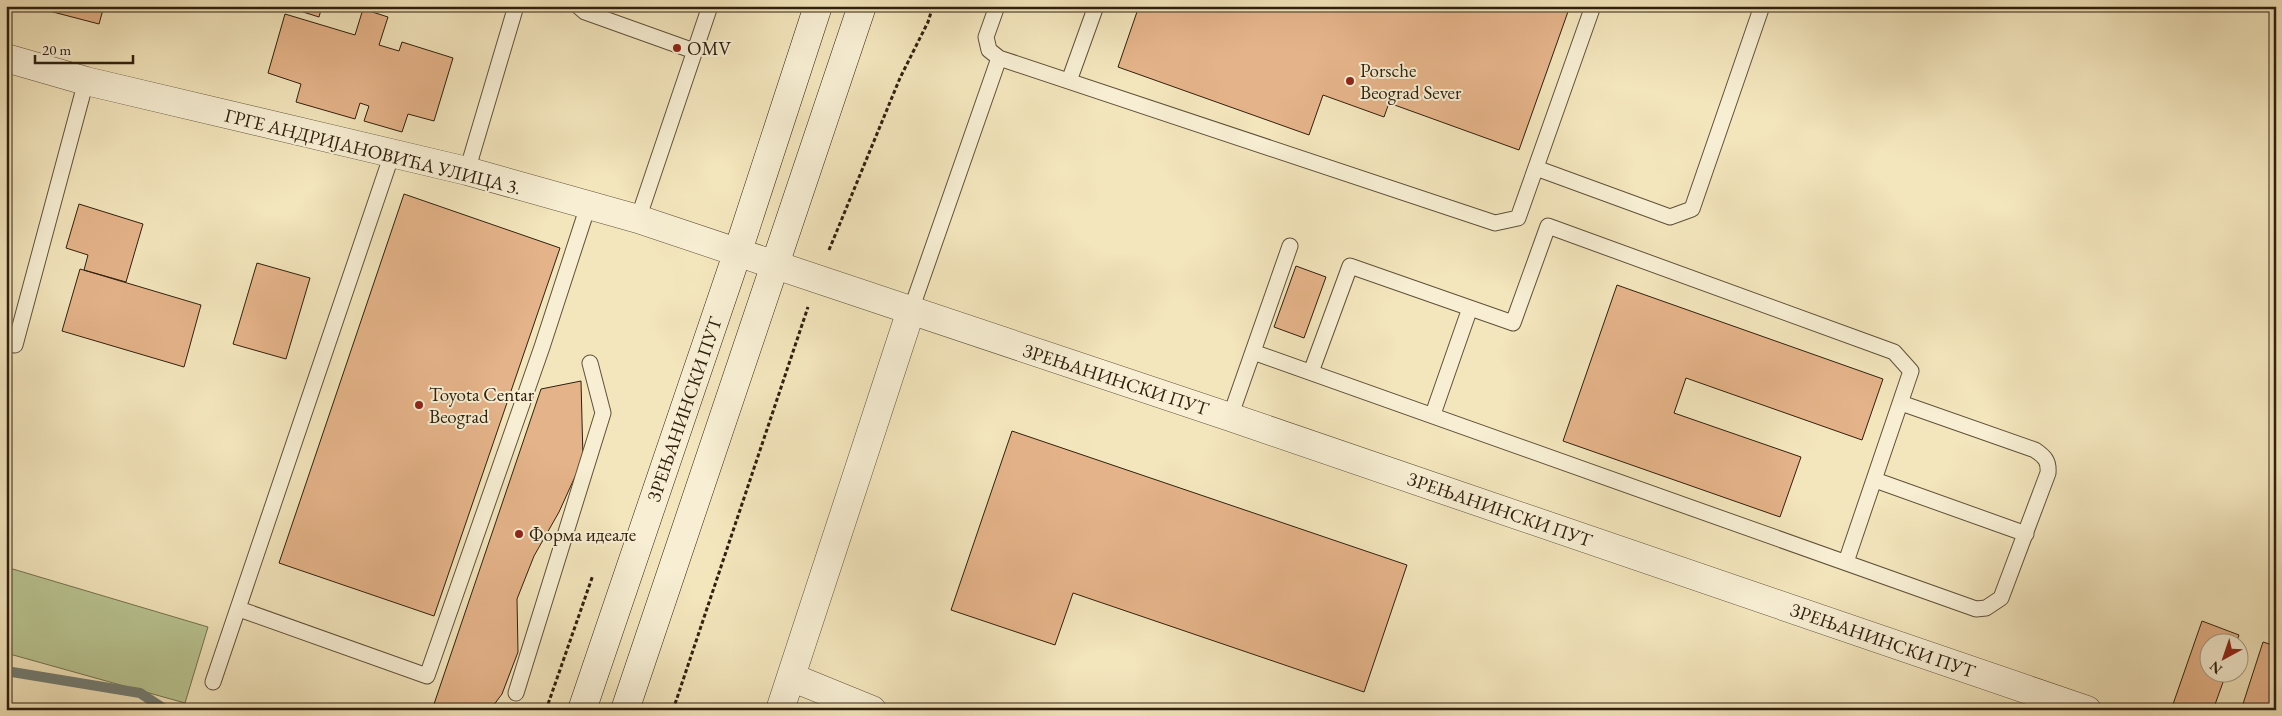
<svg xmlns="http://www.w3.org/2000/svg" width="2282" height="716" viewBox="0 0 2282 716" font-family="'EB Garamond',serif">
	<rect width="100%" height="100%" fill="#f3e5bc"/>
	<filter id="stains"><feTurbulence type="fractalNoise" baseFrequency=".004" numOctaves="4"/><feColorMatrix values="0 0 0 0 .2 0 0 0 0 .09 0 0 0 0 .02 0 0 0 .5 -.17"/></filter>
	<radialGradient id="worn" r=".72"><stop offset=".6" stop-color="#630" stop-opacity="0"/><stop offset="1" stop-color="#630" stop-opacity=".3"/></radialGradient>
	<path fill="#b9c592" stroke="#747250" d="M6 567 208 627 185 703 6 653Z"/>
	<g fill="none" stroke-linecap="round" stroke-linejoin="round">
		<path stroke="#737e76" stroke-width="10" d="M6 671 140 693 166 710"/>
	</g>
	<path fill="#e5b389" stroke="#2f200e" d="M30 6H104L99 24Z
		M284 6H322L319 17Z
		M1139 6H1570L1519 150 1389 103 1384 117 1323 95 1309 135 1118 67Z
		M363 9 388 17 379 45 399 51 402 42 453 58 434 121 408 114 402 132 364 121 369 106 360 103 355 119 296 102 301 84 268 73 285 14 355 35Z
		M404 194 560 248 434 616 279 563Z
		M79 204 143 224 126 282 84 270 88 255 66 248Z
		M257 263 310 278 286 359 233 344Z
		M1296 266 1326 277 1304 338 1274 327Z
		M80 269 201 305 184 367 62 331Z
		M1617 285 1883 379 1862 440 1686 378 1674 413 1801 457 1780 517 1563 441Z
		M581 381 583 459 559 512 534 556 517 599 518 652 502 694 490 710H432L541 389Z
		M1012 431 1407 565 1364 692 1073 593 1055 645 951 610Z
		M2202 621 2239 635 2236 644H2210V674H2226L2213 710H2171Z
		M2263 642 2276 646V710H2241Z"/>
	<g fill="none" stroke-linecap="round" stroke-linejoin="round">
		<g stroke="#60513a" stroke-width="17">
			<path id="service" d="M578 6 585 12 694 51
				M997 6 986 37 989 50 999 58 1495 223 1518 218 1593 6
				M1069 81 1096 6
				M1536 168 1670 217 1692 209 1762 6
				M467 171 516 6
				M638 219 710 6
				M911 310 999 58
				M15 345 86 81
				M1253 352 1976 609 1986 608 2001 598 2048 473C2049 461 2045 457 2035 450L1901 403
				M1311 372 1350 266 1513 323 1548 226 1894 352 1911 371 1846 562
				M1433 414 1470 308
				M1230 417 1290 246
				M1875 480 2026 534
				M239 609 427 676 542 347 588 206
				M213 682 392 154
				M516 693 603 413 590 363"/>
		</g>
		<g stroke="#60513a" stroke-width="29">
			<path id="minor" d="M6 58 86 81 467 171 638 219 1230 417 2087 710
				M791 677 872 710
				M780 710 911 310"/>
		</g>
		<g stroke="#2f200e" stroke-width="29">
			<path id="secondary" d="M582 710 738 251 818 6
				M625 710 862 6"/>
		</g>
		<path stroke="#2f200e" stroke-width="3" stroke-dasharray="4 2.5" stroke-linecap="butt" d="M829 250 900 78 928 22 933 6
			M546 710 593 575
			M673 710 808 307"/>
		<use href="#service" stroke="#f7eed3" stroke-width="15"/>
		<use href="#minor" stroke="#f7eed3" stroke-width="28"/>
		<use href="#secondary" stroke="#f7eed3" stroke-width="28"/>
	</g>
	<g fill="#8f2418" stroke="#f7eed3" stroke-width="2">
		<circle cx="677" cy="48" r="5"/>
		<circle cx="1350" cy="81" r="5"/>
		<circle cx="419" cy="405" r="5"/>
		<circle cx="519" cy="534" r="5"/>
	</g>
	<g text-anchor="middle" stroke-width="4" stroke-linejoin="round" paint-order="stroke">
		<g font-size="19" fill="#2f200e" stroke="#f7eed3" text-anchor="start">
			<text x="687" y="55">OMV</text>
			<text x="1360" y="77">Porsche<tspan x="1360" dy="22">Beograd Sever</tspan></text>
			<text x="429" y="401">Toyota Centar<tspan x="429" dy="22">Beograd</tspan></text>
			<text x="529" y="541">Форма идеале</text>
		</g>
		<g font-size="19" fill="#2f200e" stroke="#f7eed3">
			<text transform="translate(373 151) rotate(14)" y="7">ГРГЕ АНДРИЈАНОВИЋА УЛИЦА 3.</text>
			<text transform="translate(1116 379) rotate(18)" y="7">ЗРЕЊАНИНСКИ ПУТ</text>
			<text transform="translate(684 409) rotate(-71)" y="7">ЗРЕЊАНИНСКИ ПУТ</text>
			<text transform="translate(1500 509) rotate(19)" y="7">ЗРЕЊАНИНСКИ ПУТ</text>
			<text transform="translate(1883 640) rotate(19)" y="7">ЗРЕЊАНИНСКИ ПУТ</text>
		</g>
	</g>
	<rect width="2282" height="716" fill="none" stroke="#f3e5bc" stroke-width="25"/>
	<rect x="8" y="8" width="2267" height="701" fill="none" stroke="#2f200e" stroke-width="2.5"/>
	<rect x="12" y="12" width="2257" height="691" fill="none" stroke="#2f200e"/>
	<g transform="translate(2224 658) rotate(220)"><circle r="24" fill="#f7eed3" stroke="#a79c84"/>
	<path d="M0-4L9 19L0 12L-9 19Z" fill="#8f2418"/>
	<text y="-8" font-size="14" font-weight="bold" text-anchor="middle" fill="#2f200e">N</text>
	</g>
	<path d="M35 55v8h98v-8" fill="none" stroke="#2f200e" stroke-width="2.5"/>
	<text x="42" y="55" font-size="15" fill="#2f200e" stroke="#f7eed3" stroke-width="4" paint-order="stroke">20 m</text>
	<rect width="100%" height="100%" filter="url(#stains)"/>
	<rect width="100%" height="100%" fill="url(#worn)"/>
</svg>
